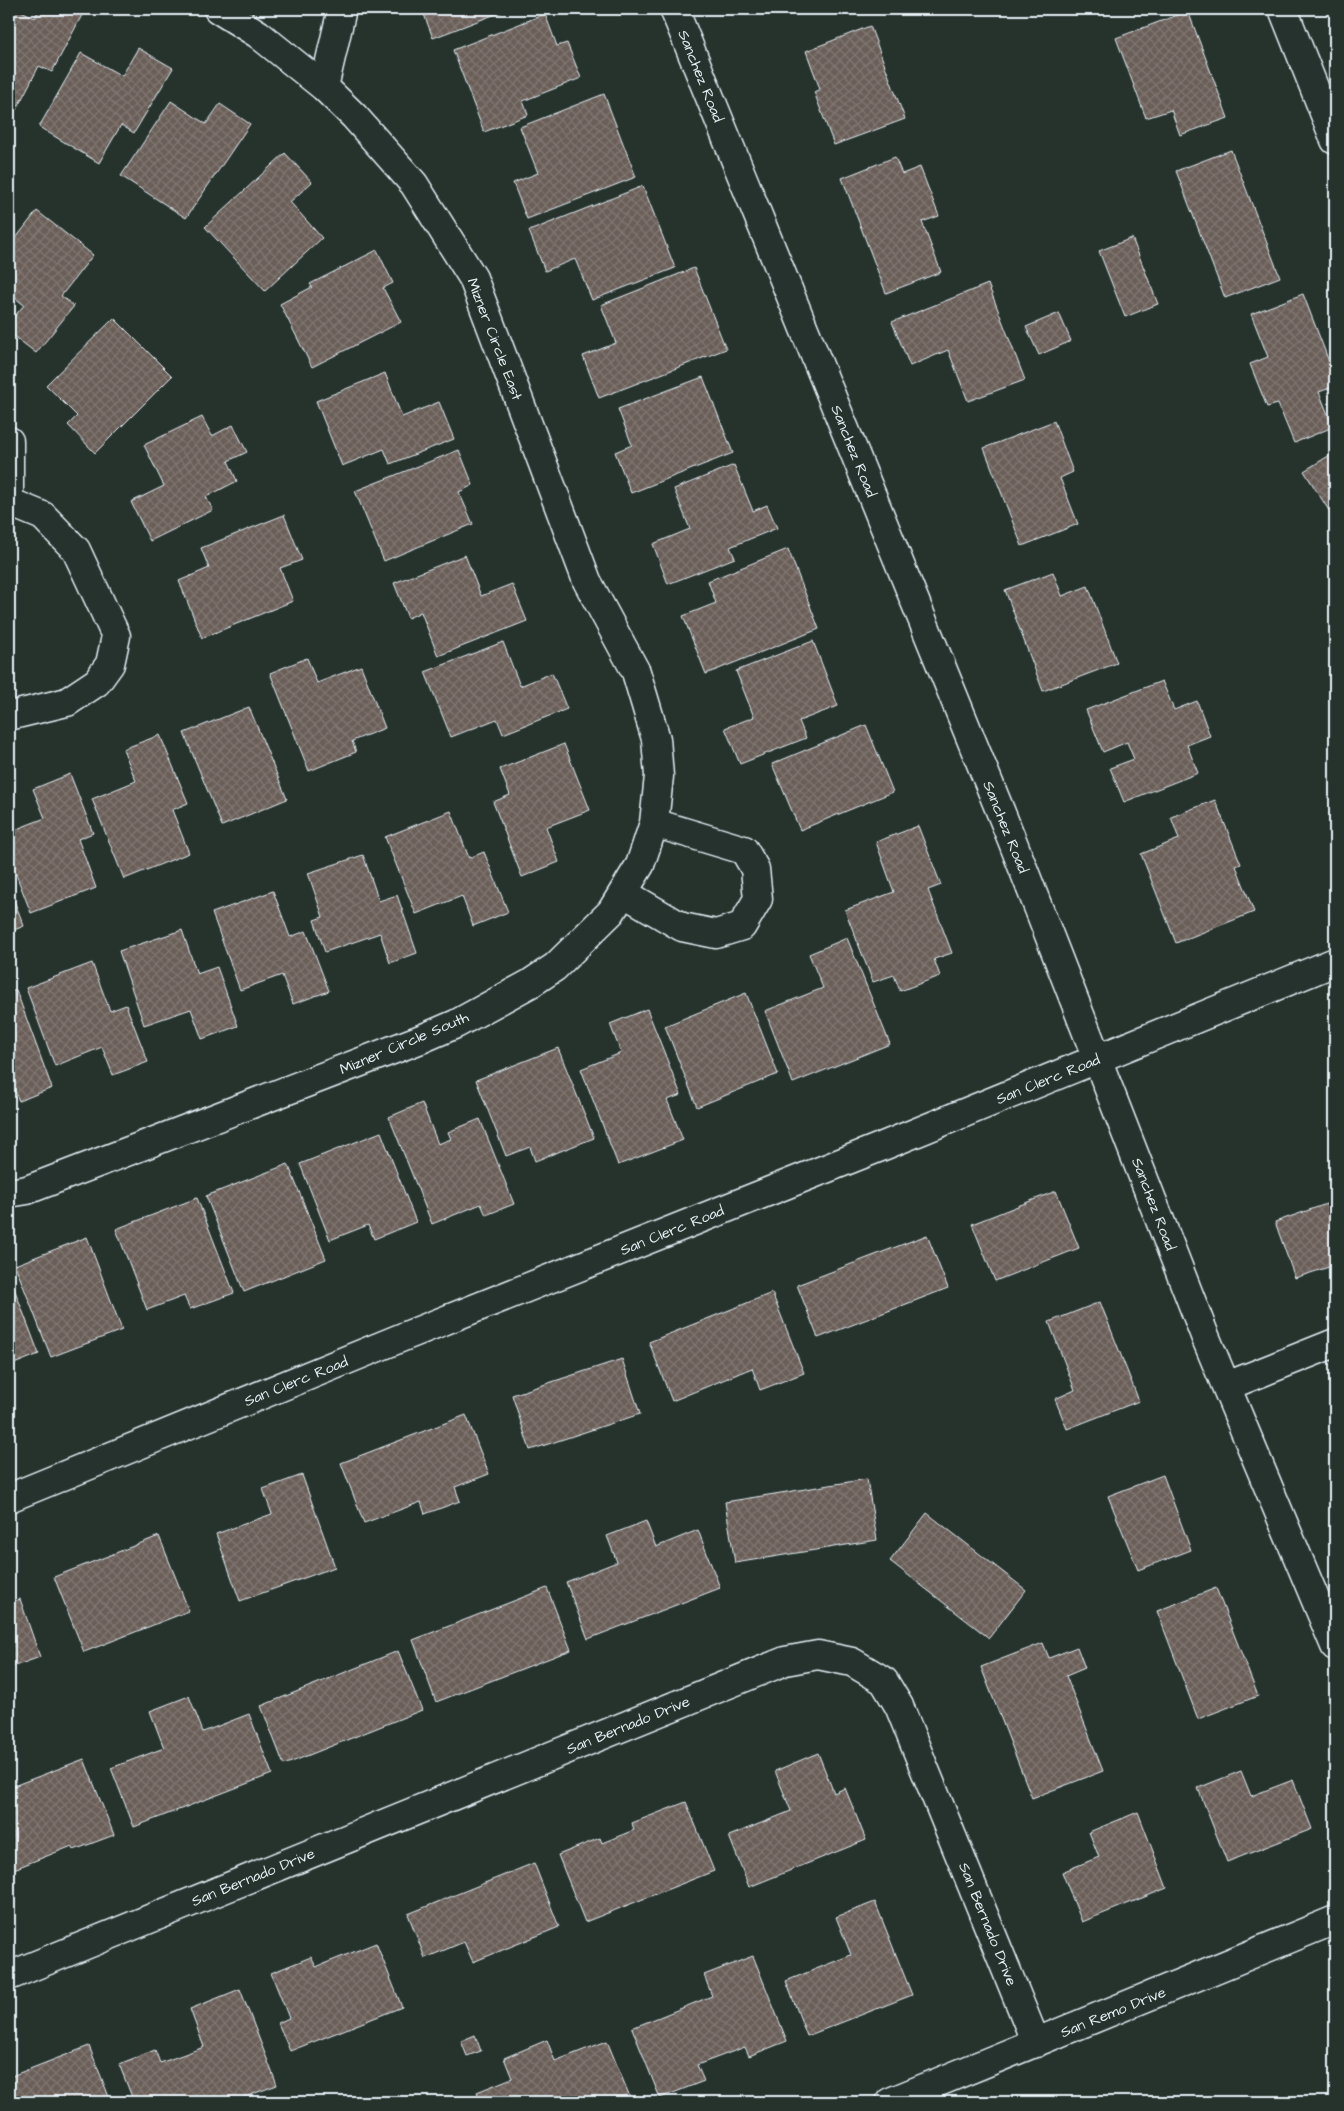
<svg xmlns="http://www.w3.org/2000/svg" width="1344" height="2111" viewBox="0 0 1344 2111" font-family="'Architects Daughter',sans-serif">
	<defs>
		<pattern id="building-cross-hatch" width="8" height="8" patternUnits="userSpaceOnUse" patternTransform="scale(1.25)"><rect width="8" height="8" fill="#6b5e59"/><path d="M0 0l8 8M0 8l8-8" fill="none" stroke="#807672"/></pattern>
	</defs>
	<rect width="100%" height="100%" fill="#26332d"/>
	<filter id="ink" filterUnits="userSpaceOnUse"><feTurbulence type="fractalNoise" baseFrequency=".02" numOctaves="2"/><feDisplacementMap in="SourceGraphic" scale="10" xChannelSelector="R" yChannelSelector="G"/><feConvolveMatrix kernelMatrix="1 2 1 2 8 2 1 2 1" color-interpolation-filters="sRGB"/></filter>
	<g filter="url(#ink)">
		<path fill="url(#building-cross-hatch)" stroke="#e8f1f8" d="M9 9H18L35 18 39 9H71L82 15 52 72 39 66 15 112 9 109Z
			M422 9H509L433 38Z
			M1188 11 1228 118 1180 135 1171 110 1146 118 1116 38Z
			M545 14 557 46 567 43 581 78 523 101 528 115 484 132 453 50Z
			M870 26 905 119 834 145 814 92 820 89 806 51Z
			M138 48 173 68 134 133 121 125 99 163 39 127 81 53 122 76Z
			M604 94 636 177 527 219 513 183 538 173 520 127Z
			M171 101 206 124 220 104 250 124 186 218 121 176Z
			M1231 150 1280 277 1225 298 1176 171Z
			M285 153 312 182 290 202 322 238 265 291 205 227Z
			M895 157 902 174 920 167 939 216 922 222 941 272 886 293 842 178Z
			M643 186 675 268 592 300 575 259 545 271 529 231Z
			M37 211 93 255 61 296 74 306 36 353 9 332V323L24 305 9 293V247Z
			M1132 238 1158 304 1125 317 1099 251Z
			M377 250 393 283 383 288 401 322 312 367 280 304 312 287 310 284Z
			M694 268 726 349 599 398 583 356 616 343 601 305Z
			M988 284 1025 380 968 401 948 350 910 366 892 322Z
			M1303 294 1335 377V386L1319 392 1333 427 1294 443 1278 404 1267 407 1250 364 1268 357 1251 314Z
			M1059 313 1071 341 1039 355 1026 327Z
			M114 318 172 376 95 453 68 425 77 416 46 385Z
			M385 373 402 417 439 402 454 439 390 464 384 449 342 466 316 401Z
			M703 377 733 453 631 493 615 452 632 445 618 409Z
			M202 417 212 436 233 425 247 452 228 461 237 481 206 497 213 510 150 541 131 502 164 486 144 445Z
			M1054 421 1073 472 1060 478 1078 524 1022 546 984 448Z
			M459 450 473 485 459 492 473 524 384 561 355 491Z
			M1335 452V520L1304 471Z
			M734 465 753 511 767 505 777 528 730 547 735 558 668 584 653 544 690 529 674 489Z
			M284 515 302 560 280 568 293 601 202 638 179 581 209 568 201 548Z
			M788 549 819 629 706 674 683 616 716 603 708 581Z
			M465 555 481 596 512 584 527 621 438 656 421 612 408 618 394 583Z
			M1053 572 1062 596 1088 586 1117 663 1043 691 1005 590Z
			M813 641 838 706 799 721 806 738 740 764 725 728 754 717 736 671Z
			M503 642 520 686 552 673 567 709 503 734 497 719 451 737 425 672Z
			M307 658 317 683 361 666 385 728 352 741 356 752 309 771 270 673Z
			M1162 681 1174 710 1197 701 1210 736 1187 745 1198 773 1124 802 1110 768 1134 759 1127 742 1103 752 1086 710Z
			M249 707 287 799 222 826 184 733Z
			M866 725 893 792 800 830 772 764Z
			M160 735 188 803 172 810 189 853 124 879 92 799 136 781 123 749Z
			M564 744 590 810 546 827 559 862 522 877 493 802 510 795 500 769Z
			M70 774 93 833 78 839 96 888 31 913 9 856V832L45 818 33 789Z
			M1215 800 1241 864 1236 866 1254 912 1176 943 1141 854 1179 839 1171 817Z
			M451 811 469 858 484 852 508 912 473 926 462 896 416 914 385 837Z
			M918 826 941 885 928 890 952 953 934 959 940 976 900 991 894 975 873 982 845 910 894 892 876 842Z
			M363 855 379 901 397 895 417 953 390 963 380 933 325 952 314 920 323 917 308 873Z
			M9 888 24 926 9 932Z
			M273 891 290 937 306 931 329 991 293 1004 282 975 240 990 212 913Z
			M182 930 197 974 217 967 238 1026 202 1039 191 1009 144 1025 119 951Z
			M847 938 890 1044 793 1083 765 1011 823 988 809 954Z
			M92 963 110 1011 126 1005 148 1062 113 1075 102 1047 55 1066 26 988Z
			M16 990 52 1088 19 1101 9 1077V993Z
			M746 993 778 1074 697 1107 665 1026Z
			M647 1009 681 1095 667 1100 683 1140 618 1165 581 1069 621 1053 610 1024Z
			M558 1048 594 1138 535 1161 530 1147 506 1156 476 1080Z
			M422 1103 438 1144 451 1139 448 1132 480 1119 514 1204 486 1215 481 1204 432 1224 389 1117Z
			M381 1132 416 1222 374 1239 368 1225 330 1240 300 1164Z
			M288 1164 326 1259 244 1292 206 1196Z
			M1056 1191 1079 1248 995 1281 972 1224Z
			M197 1198 234 1293 190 1309 184 1296 147 1310 116 1229Z
			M1335 1201V1265L1295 1278 1275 1222Z
			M927 1235 948 1288 818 1338 797 1285Z
			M87 1237 122 1330 51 1357 15 1265Z
			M9 1275 39 1354 9 1366Z
			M772 1293 804 1373 760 1390 752 1368 672 1401 649 1342Z
			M1100 1302 1139 1401 1067 1429 1055 1399 1075 1390 1049 1322Z
			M622 1359 640 1414 530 1450 512 1395Z
			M466 1415 489 1474 455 1487 460 1501 425 1514 421 1502 364 1523 341 1463Z
			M302 1475 335 1567 240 1601 216 1534 272 1514 263 1489Z
			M1163 1475 1191 1550 1138 1570 1108 1496Z
			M867 1479 877 1540 735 1563 725 1502Z
			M927 1513 1026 1590 989 1638 890 1561Z
			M646 1521 656 1547 698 1530 720 1588 588 1639 566 1582 617 1562 607 1536Z
			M159 1536 189 1611 84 1652 54 1577Z
			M547 1588 571 1650 436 1702 413 1640Z
			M1216 1588 1258 1696 1198 1719 1157 1611Z
			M20 1599 40 1657 9 1668V1603Z
			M1043 1643 1049 1658 1077 1647 1085 1668 1066 1676 1103 1771 1032 1798 981 1667Z
			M398 1651 422 1710 284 1765 261 1706Z
			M189 1696 203 1732 249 1714 272 1774 134 1827 111 1768 164 1748 150 1711Z
			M818 1753 834 1793 845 1788 866 1840 749 1887 729 1836 791 1811 775 1771Z
			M84 1759 114 1835 74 1850 72 1846 9 1871V1781L11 1787Z
			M1241 1771 1251 1796 1293 1780 1312 1829 1227 1862 1198 1788Z
			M686 1802 714 1871 585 1922 558 1855 600 1838 602 1843 634 1830 632 1823Z
			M1138 1812 1167 1888 1082 1922 1062 1872 1099 1857 1089 1832Z
			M534 1863 559 1927 473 1962 464 1942 425 1958 408 1914Z
			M875 1902 912 1995 807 2036 786 1981 851 1955 836 1917Z
			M376 1943 402 2007 290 2051 278 2023 289 2018 271 1973 311 1957 316 1967Z
			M753 1956 787 2041 749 2056 745 2047 697 2065 704 2081 660 2098 632 2028 712 1996 704 1975Z
			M240 1989 277 2085 231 2102H134L119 2064 155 2050 160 2063 204 2047 190 2009Z
			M475 2035 481 2051 467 2056 461 2041Z
			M547 2040 555 2061 607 2041 632 2102H481L477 2092 512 2078 504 2058Z
			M89 2046 111 2102H9V2077Z"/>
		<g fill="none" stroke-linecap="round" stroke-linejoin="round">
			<g stroke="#e8f1f8" stroke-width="31">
				<path id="minor" d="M674 9 1012 840 1205 1336 1335 1646
					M1283 9 1335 140
					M324 87 342 9
					M9 441V499
					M9 502 43 516 76 550 116 636 110 664 97 682 67 702 9 716
					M624 893 682 927 716 934 742 926 758 899 755 869 744 850 654 823
					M9 1193 27 1190 421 1039 456 1024 531 983 555 967 611 912 640 865 654 823 659 776 656 739 636 672 587 581 473 278 414 184 354 116 324 87 258 34 218 9
					M1227 1386 1335 1343
					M9 1498 403 1337 883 1146 1335 962
					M9 1976 785 1661 818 1655 852 1662 884 1681 899 1706 1036 2043
					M890 2102 1335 1920"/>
			</g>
			<use href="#minor" stroke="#26332d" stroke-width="28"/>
		</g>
	</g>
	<g text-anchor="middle" stroke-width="5" stroke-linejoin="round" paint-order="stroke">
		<g font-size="15" fill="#e8f1f8" stroke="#26332d">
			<text transform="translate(701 76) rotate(68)" y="5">Sanchez Road</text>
			<text transform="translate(495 339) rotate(69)" y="5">Mizner Circle East</text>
			<text transform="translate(854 451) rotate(68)" y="5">Sanchez Road</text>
			<text transform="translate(1006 827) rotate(68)" y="5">Sanchez Road</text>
			<text transform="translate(404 1043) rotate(-23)" y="5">Mizner Circle South</text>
			<text transform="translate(1048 1079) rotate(-22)" y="5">San Clerc Road</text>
			<text transform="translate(1154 1204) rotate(69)" y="5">Sanchez Road</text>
			<text transform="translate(672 1230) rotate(-22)" y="5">San Clerc Road</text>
			<text transform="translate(296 1381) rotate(-22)" y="5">San Clerc Road</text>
			<text transform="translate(628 1725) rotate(-22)" y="5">San Bernado Drive</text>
			<text transform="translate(253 1877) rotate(-22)" y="5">San Bernado Drive</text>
			<text transform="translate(988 1924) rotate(68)" y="5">San Bernado Drive</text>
			<text transform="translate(1113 2012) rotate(-22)" y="5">San Remo Drive</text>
		</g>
	</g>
	<rect width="1344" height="2111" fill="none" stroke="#26332d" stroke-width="30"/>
	<rect x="15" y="15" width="1314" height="2081" fill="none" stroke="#e8f1f8" stroke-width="2" filter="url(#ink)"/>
</svg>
